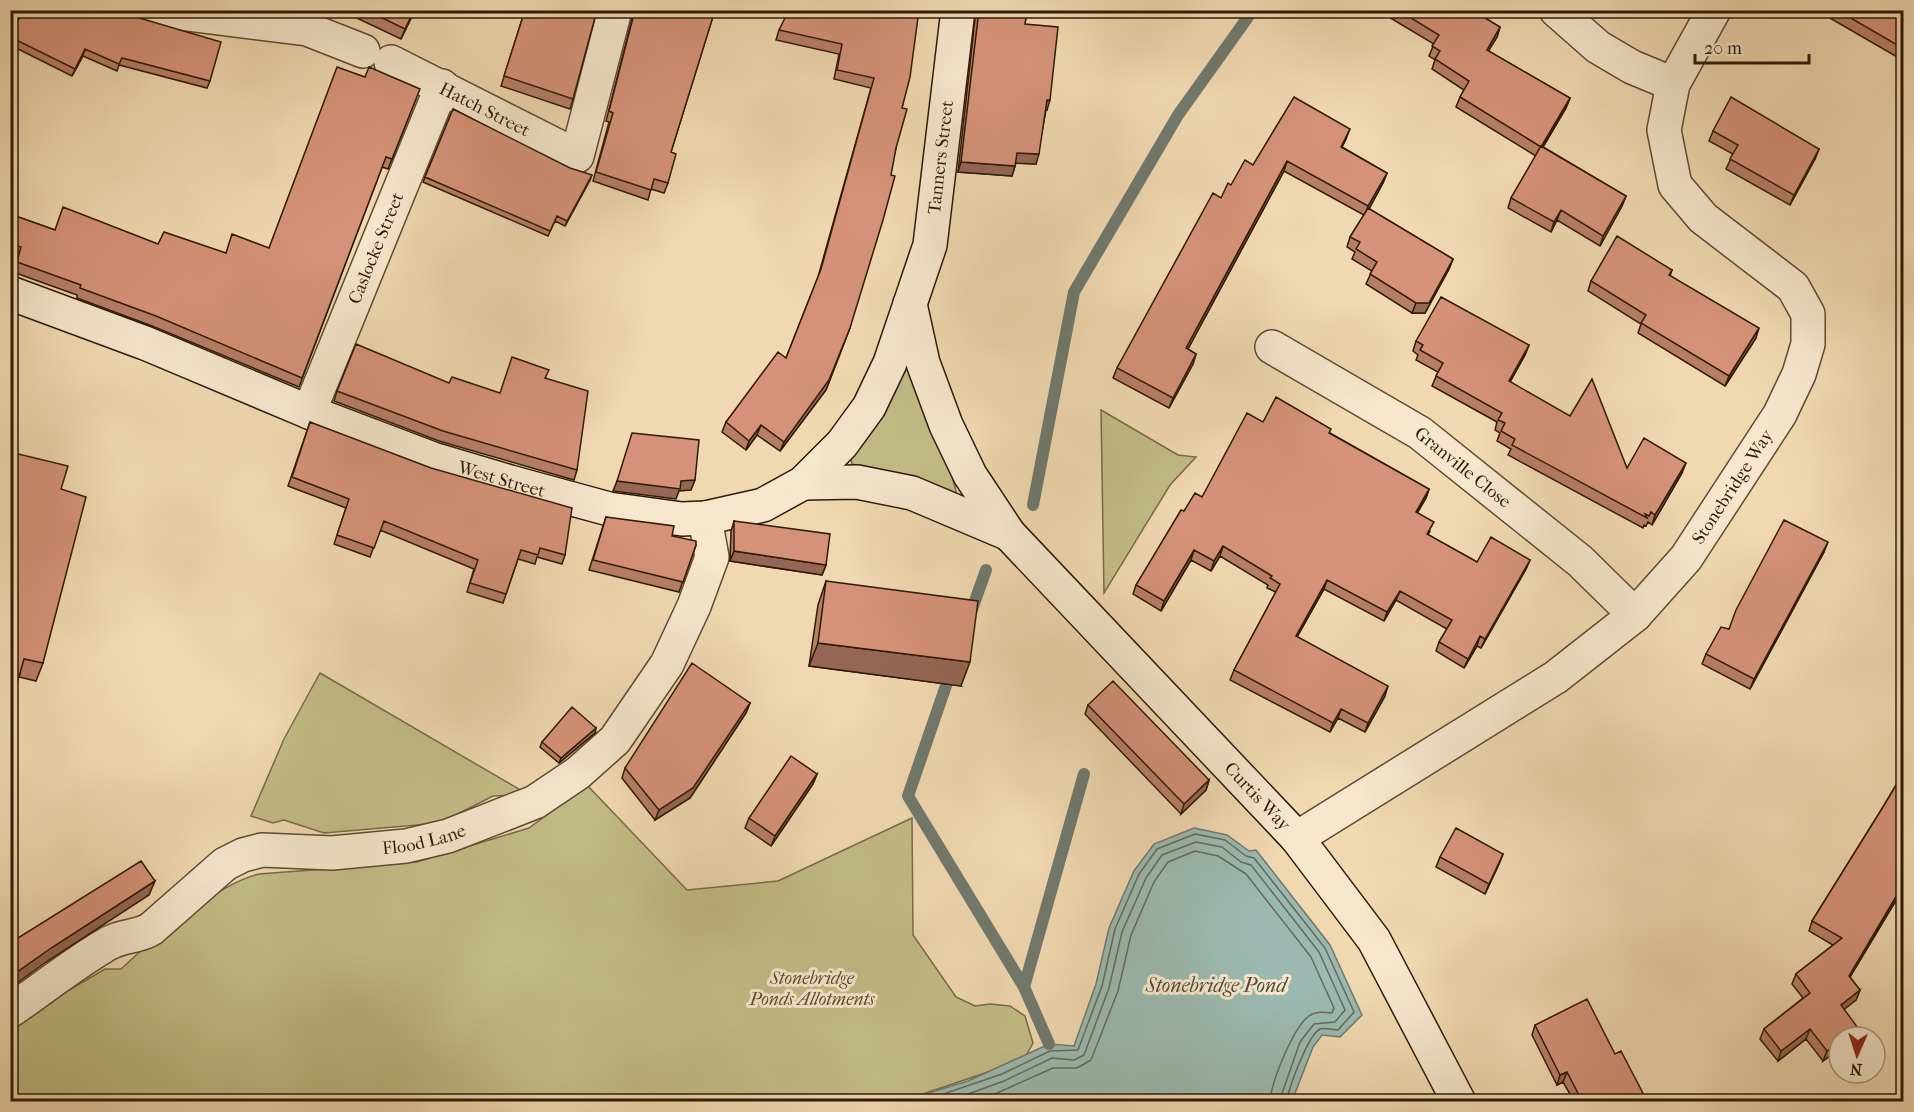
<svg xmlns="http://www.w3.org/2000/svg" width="1914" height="1112" viewBox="0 0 1914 1112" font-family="'IM FELL French Canon',serif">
	<rect width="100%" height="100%" fill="#f0d8b0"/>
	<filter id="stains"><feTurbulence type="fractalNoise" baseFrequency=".00333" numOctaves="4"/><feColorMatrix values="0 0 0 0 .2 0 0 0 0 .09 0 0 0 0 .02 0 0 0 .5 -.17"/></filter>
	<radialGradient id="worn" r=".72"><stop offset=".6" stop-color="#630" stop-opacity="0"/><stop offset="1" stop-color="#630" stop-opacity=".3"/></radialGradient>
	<path fill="#c2bc86" stroke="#786b47" stroke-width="1.5" d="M902 366H912L947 458 957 495 878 474 852 464 850 456Z
		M1101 410 1178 455 1196 457 1170 485 1104 593Z
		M320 673 529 795 493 796 440 823 324 833 284 820 273 823 251 816 284 739Z
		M587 785 687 890 778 881 912 818 913 935 956 997 975 1006 990 1004 1010 1006 1025 1016 1033 1043 1026 1056 1000 1068 902 1101 11 1102 10 1025 105 969H121C153 939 217 884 259 874L417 862 529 828Z"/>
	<path fill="#9bb9b0" stroke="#70796d" stroke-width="1.5" d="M1194 828 1227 835 1249 851 1256 850 1330 945 1362 1015 1340 1037 1322 1035 1313 1047 1292 1101H902L968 1081 1049 1044 1074 1046 1096 984 1109 928 1134 871 1154 844Z"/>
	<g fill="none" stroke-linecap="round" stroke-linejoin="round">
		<path stroke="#656a5c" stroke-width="1.5" d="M920 1102 1002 1074 1050 1051 1078 1050 1102 986 1115 929 1139 874 1157 849 1195 834 1225 840 1246 856 1254 858 1325 948 1354 1012 1338 1030C1333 1030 1324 1027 1320 1029 1308 1035 1288 1089 1287 1102
			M946 1102 1004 1081 1052 1058 1074 1060 1084 1055 1109 988 1122 932 1146 878 1162 855 1196 842 1222 847 1241 862 1251 865 1319 952 1345 1010 1335 1022 1314 1024 1300 1042 1279 1102
			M977 1102 1053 1068H1077L1091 1060 1118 991 1131 935 1154 882 1168 862 1195 851 1218 856 1246 874 1311 957 1334 1008 1332 1013C1324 1012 1316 1011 1309 1016 1293 1028 1271 1082 1270 1102"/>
		<path stroke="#70796d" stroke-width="12" d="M1033 505 1074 292 1178 115 1253 10
			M970 615 986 570
			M952 668 908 796 1024 987
			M1049 1044 1024 987 1084 774"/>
		<g stroke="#5f4a32" stroke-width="36">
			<g id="street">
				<path d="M155 10 307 29 363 51"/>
				<path d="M1556 10 1598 47 1632 67 1673 84"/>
				<path id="s1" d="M391 62 577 156 615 10"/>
				<path id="s2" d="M1272 347 1420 433 1580 561 1635 615"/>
				<path id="s3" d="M309 412 442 86"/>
				<path id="s4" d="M1297 838 1556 677 1635 615 1686 558 1780 414 1799 374 1808 344V314L1793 287 1703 218 1675 185 1664 130 1673 84 1714 10"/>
				<path id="s5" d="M10 1011C42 989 72 965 104 946 120 935 136 938 151 929L225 864 243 855 262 850 332 853 406 846 448 836 535 802 578 773 615 740 667 664 694 606 712 557 705 518"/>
			</g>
		</g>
		<g stroke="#2f1a08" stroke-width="36">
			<g id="secondary">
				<path id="s6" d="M10 293 145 343 309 412 433 459 510 482 609 509 682 519 705 518 763 505 803 483 842 444 869 407 890 363 930 245 958 10"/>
				<path id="s7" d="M910 304 923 363 946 425 970 475 1009 534 1297 838 1374 940 1459 1102"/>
				<path d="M803 483 857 482 912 493 1009 534"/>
			</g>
		</g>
		<use href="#street" stroke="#f5e6cc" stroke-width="33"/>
		<use href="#secondary" stroke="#f5e6cc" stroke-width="33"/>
	</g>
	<path fill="#b77e67" stroke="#2f1a08" stroke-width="1.5" d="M10 10H121L120 12 210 81 207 88 119 65 117 71 83 56 72 76 10 45V35L17 22 10 18Z
		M344 10H415L401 39 344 12Z
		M525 10 573 99 570 109 501 86Z
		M633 10H715L671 152 668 183 664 193 651 189 648 200 593 181 609 122 606 121 633 15Z
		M919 10 902 108 896 148 846 338 826 390 780 451 757 435 746 450 722 432 726 422 786 358 818 277 871 88 834 79 839 54 776 40 779 30Z
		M976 10H1027L1025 24 1047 110H1046L1036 164 1016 163 1012 176 958 172Z
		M1377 10H1472L1500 27 1497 37 1488 51 1570 98 1566 108 1543 147 1626 196 1622 206 1600 246 1557 220 1551 232 1508 208 1511 198 1536 156 1456 107 1460 97 1464 90 1432 69 1435 60 1429 56 1434 44Z
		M1816 10H1904V61Z
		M416 99 388 169 382 167 299 387 152 326 77 298V295L13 272 18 257 10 255V214L55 230 158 244 226 253 269 248Z
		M453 109 590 180 565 226 555 221 548 236 423 182Z
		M1713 131 1819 149 1815 159 1790 205 1726 169 1733 154 1709 141Z
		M1346 139 1342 147 1387 173 1383 183 1369 209 1453 259 1449 269 1425 313H1412L1366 284 1372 271 1352 259 1355 252 1347 247 1350 237 1364 215 1284 171 1188 349 1196 354 1193 364 1169 408 1113 378 1117 368 1221 198 1231 185 1253 165Z
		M1672 270 1670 276 1756 338 1725 386 1638 333 1641 324 1588 291 1591 281Z
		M1416 341 1529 345 1525 355 1510 382 1627 468 1682 473 1652 525 1648 522 1646 526 1644 525 1643 528 1508 455 1511 449 1497 441 1500 433 1495 430 1497 422 1432 386 1438 372 1416 360 1418 355 1413 351Z
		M546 378 577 470 574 480 439 441 334 401 337 391 499 393Z
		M310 422 565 555 562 564 537 557 535 564 518 559 503 603 467 592 474 569 380 530 370 557 334 544 346 508 288 486Z
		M1263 422 1330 433 1429 489 1426 498 1417 513 1430 531 1428 535 1477 562 1530 560 1526 569 1481 648 1477 646 1464 668 1436 651 1439 642 1447 629 1396 600 1384 621 1324 589 1297 637 1385 696 1365 732 1338 718 1330 732 1230 680 1234 670 1276 592 1267 588 1268 585 1220 556 1211 571 1191 560 1161 611 1133 594 1136 585 1184 511 1202 497Z
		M61 489 43 663 36 681 19 677Z
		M606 517 672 536 696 545 679 592 589 570Z
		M734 521 826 565 822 575 730 561 731 531Z
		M1824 552 1750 689 1702 664 1706 654 1729 629Z
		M826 581 961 686 809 666 818 605Z
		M750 703 746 713 690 798 655 820 622 778 625 768Z
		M1088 705 1209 780 1206 790 1181 814 1085 714Z
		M595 733 559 763 540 747 542 742Z
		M1904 772V887L1850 977 1860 990 1856 1000 1844 1009 1839 1037V1049L1823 1061 1806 1039 1778 1061 1760 1039 1764 1029 1803 998 1792 984 1796 974 1833 945 1809 931 1812 921 1883 807Z
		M817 774 813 784 771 846 745 828 749 818Z
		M1503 854 1499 864 1485 894 1436 867 1440 857Z
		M1535 1025 1615 1054 1647 1101H1574L1563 1082 1557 1085 1532 1035Z"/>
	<path fill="#956654" stroke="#2f1a08" stroke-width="1.5" d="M414 10H415L401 39 405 29Z
		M1500 27 1497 37 1483 60 1487 50Z
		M85 49 83 56 72 76 75 69Z
		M1570 98 1566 108 1537 157 1541 147Z
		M1047 100H1050L1047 110H1043Z
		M1350 129 1346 139 1337 157 1341 147Z
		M1819 149 1815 159 1790 205 1794 195Z
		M1017 153 1039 154 1036 164 1013 163Z
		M1287 161 1284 171 1183 358 1186 348Z
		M961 162 1015 166 1012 176 958 172Z
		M1387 173 1383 183 1365 216 1368 206Z
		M592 175 590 180 565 226 567 221Z
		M1626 196 1622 206 1600 246 1603 236Z
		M1561 210 1557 220 1551 232 1554 222Z
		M1453 259 1449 269 1425 313H1412L1416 303Z
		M850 328 826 390 780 451 784 442Z
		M1759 328 1756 338 1725 386 1729 376Z
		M1529 345 1525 355 1505 391 1509 381Z
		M1196 354 1193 364 1169 408 1173 398Z
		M761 425 757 435 746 450 749 441Z
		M1686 463 1682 473 1652 525 1655 515Z
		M695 480 691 490 679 491 676 499 613 491 617 481Z
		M1429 489 1426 498 1412 522 1416 512Z
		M1828 542 1824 552 1750 689 1754 679Z
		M1223 546 1220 556 1211 571 1214 561Z
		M1194 550 1191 560 1161 611 1164 601Z
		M734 551 826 565 822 575 730 561Z
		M1530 560 1526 569 1481 648 1485 639Z
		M1327 580 1324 589 1292 646 1296 636Z
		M1400 591 1396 600 1384 621 1387 612Z
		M1480 636 1477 646 1464 668 1468 659Z
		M818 643 970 662 961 686 809 666Z
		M1388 686 1385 696 1365 732 1368 723Z
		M750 703 746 713 690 798 655 820 659 810Z
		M1341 709 1338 718 1330 732 1333 723Z
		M596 728 595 733 559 763 561 758Z
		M817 774 813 784 771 846 775 836Z
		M1209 780 1206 790 1181 814 1184 804Z
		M1503 854 1499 864 1485 894 1489 884Z
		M155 881 149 895 46 962 10 988V977L51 948Z
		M1904 883V887L1845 985 1849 976Z
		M1860 990 1856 1000 1837 1015 1841 1005Z
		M1858 1028 1855 1037H1846Z
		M1810 1029 1806 1039 1778 1061 1781 1051Z
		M1839 1042V1049L1823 1061 1827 1051Z
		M1567 1072 1563 1082 1557 1085 1560 1075Z"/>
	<path fill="#d59278" stroke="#2f1a08" stroke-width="1.5" d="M11 10H120L119 12 221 42 210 81 122 58 119 64 85 49 75 69 10 37 21 15Z
		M366 10H414L405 29Z
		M525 10H597L573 99 504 76Z
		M635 10H715L671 152 676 154 668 183 654 179 651 190 596 172 613 113 609 111Z
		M789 10H919L910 77 902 108 907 109 896 148 891 175 895 176 883 220 850 328 829 380 784 442 761 425 749 441 726 422 778 352 786 358 821 269 874 78 837 70 842 44 779 30Z
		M979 10H1027L1025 24 1058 27 1050 100H1047L1039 154 1017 153 1015 166 961 162Z
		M1398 10H1472L1500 27 1487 50 1570 98 1541 147 1460 97 1469 81 1435 59 1440 51 1432 46 1439 35Z
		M1837 10H1904V49Z
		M337 67 365 77 369 67 420 89 392 159 386 157 302 378 156 316 80 288 81 285 17 262 21 247 10 244V214L55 230 63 207 158 244 164 232 226 253 232 234 269 248Z
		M1294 97 1350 129 1341 147 1387 173 1368 206 1287 161 1186 348 1196 354 1173 398 1117 368 1213 193 1221 198 1228 183 1231 185 1245 160 1253 165Z
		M1731 97 1819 149 1794 195 1730 159 1738 145 1713 131Z
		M453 109 570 168 592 175 567 221 557 216 550 231 425 177Z
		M1541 146 1626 196 1603 236 1561 210 1554 222 1511 198Z
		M1368 208 1453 259 1429 303H1416L1370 274 1377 262 1356 249 1360 242 1350 237Z
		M1617 236 1672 270 1669 275 1759 328 1729 376 1641 323 1646 315 1591 281Z
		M1441 297 1529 345 1509 381 1570 416 1592 379 1627 468 1644 438 1686 463 1655 515 1651 512 1649 516 1645 514 1647 518 1512 445 1515 439 1501 431 1505 423 1498 420 1502 413 1436 376 1443 363 1420 350 1423 345 1416 341Z
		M356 344 449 383 452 377 500 393 512 357 549 370 545 378 588 391 577 470 443 431 337 391Z
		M1276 397 1331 429 1329 433 1429 489 1416 512 1434 522 1427 534 1477 562 1491 537 1530 560 1485 639 1480 636 1468 659 1439 642 1452 620 1400 591 1387 612 1327 580 1296 636 1388 686 1368 723 1341 709 1333 723 1234 670 1280 584 1270 578 1272 576 1223 546 1214 561 1194 550 1164 601 1136 585 1181 510 1184 511 1195 493 1202 497 1247 413 1263 422Z
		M310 422 431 468 572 508 565 555 540 548 538 555 521 550 506 594 470 583 478 560 384 521 374 548 337 535 349 499 292 477Z
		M632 433 699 440 695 480 681 481 680 489 617 481Z
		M10 452 68 466 61 489 86 497 43 663 24 659 10 708Z
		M606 517 674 526 672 536 696 541V545L683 582 593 560Z
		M1784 520 1828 542 1754 679 1706 654 1721 627 1729 629 1736 610Z
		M734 521 830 534 826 565 734 551Z
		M826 581 978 601 970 662 818 643Z
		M692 663 750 703 693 788 659 810 625 768Z
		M1113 681 1209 780 1184 804 1088 705Z
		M572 707 596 728 561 758 542 742Z
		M791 756 817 774 775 836 749 818Z
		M1904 772V883L1849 976 1860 990 1841 1005 1858 1028 1846 1037H1839V1042L1827 1051 1810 1029 1781 1051 1764 1029 1810 993 1796 974 1842 938 1812 921 1883 807Z
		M1456 828 1503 854 1489 884 1440 857Z
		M141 861 155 881 51 948 10 977V943Z
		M1587 999 1615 1054 1621 1051 1647 1101H1582L1567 1072 1560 1075 1535 1025Z"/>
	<g text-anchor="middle" stroke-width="6" stroke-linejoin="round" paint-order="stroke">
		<g font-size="18" fill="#2f1a08" stroke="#f5e6cc">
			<text dy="6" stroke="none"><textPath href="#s1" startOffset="105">Hatch Street</textPath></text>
			<text dy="6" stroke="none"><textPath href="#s6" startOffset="1202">Tanners Street</textPath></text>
			<text dy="6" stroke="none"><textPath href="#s3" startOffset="177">Caslocke Street</textPath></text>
			<text dy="6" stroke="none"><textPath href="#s2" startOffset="226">Granville Close</textPath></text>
			<text dy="6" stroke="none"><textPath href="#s6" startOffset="526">West Street</textPath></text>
			<text dy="6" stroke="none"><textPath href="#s4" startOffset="567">Stonebridge Way</textPath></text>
			<text dy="6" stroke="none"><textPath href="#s7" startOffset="614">Curtis Way</textPath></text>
			<text dy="6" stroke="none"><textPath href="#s5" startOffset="466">Flood Lane</textPath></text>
		</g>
		<g font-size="18" font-style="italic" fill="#5b4b2e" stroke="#f5e6cc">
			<text x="812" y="984">Stonebridge<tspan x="812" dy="21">Ponds Allotments</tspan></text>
		</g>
		<g font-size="20" font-style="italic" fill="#4f4a3a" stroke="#f5e6cc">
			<text x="1216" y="992">Stonebridge Pond</text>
		</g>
	</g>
	<rect width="1914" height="1112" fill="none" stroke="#f0d8b0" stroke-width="36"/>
	<rect x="12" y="12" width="1890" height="1088" fill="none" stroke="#2f1a08" stroke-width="3"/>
	<rect x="18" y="18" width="1878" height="1076" fill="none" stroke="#2f1a08" stroke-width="1.5"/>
	<g transform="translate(1857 1055) rotate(183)"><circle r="28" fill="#f5e6cc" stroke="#a6947e" stroke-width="1.5"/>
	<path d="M0-4.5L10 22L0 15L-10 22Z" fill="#8f2418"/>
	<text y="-9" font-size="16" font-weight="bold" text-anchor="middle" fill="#2f1a08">N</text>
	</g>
	<path d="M1695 54v9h114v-9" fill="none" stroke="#2f1a08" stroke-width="3"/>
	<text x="1704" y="54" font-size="18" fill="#2f1a08" stroke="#f5e6cc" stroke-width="4.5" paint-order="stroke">20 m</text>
	<rect width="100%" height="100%" filter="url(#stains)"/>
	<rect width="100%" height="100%" fill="url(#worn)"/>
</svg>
